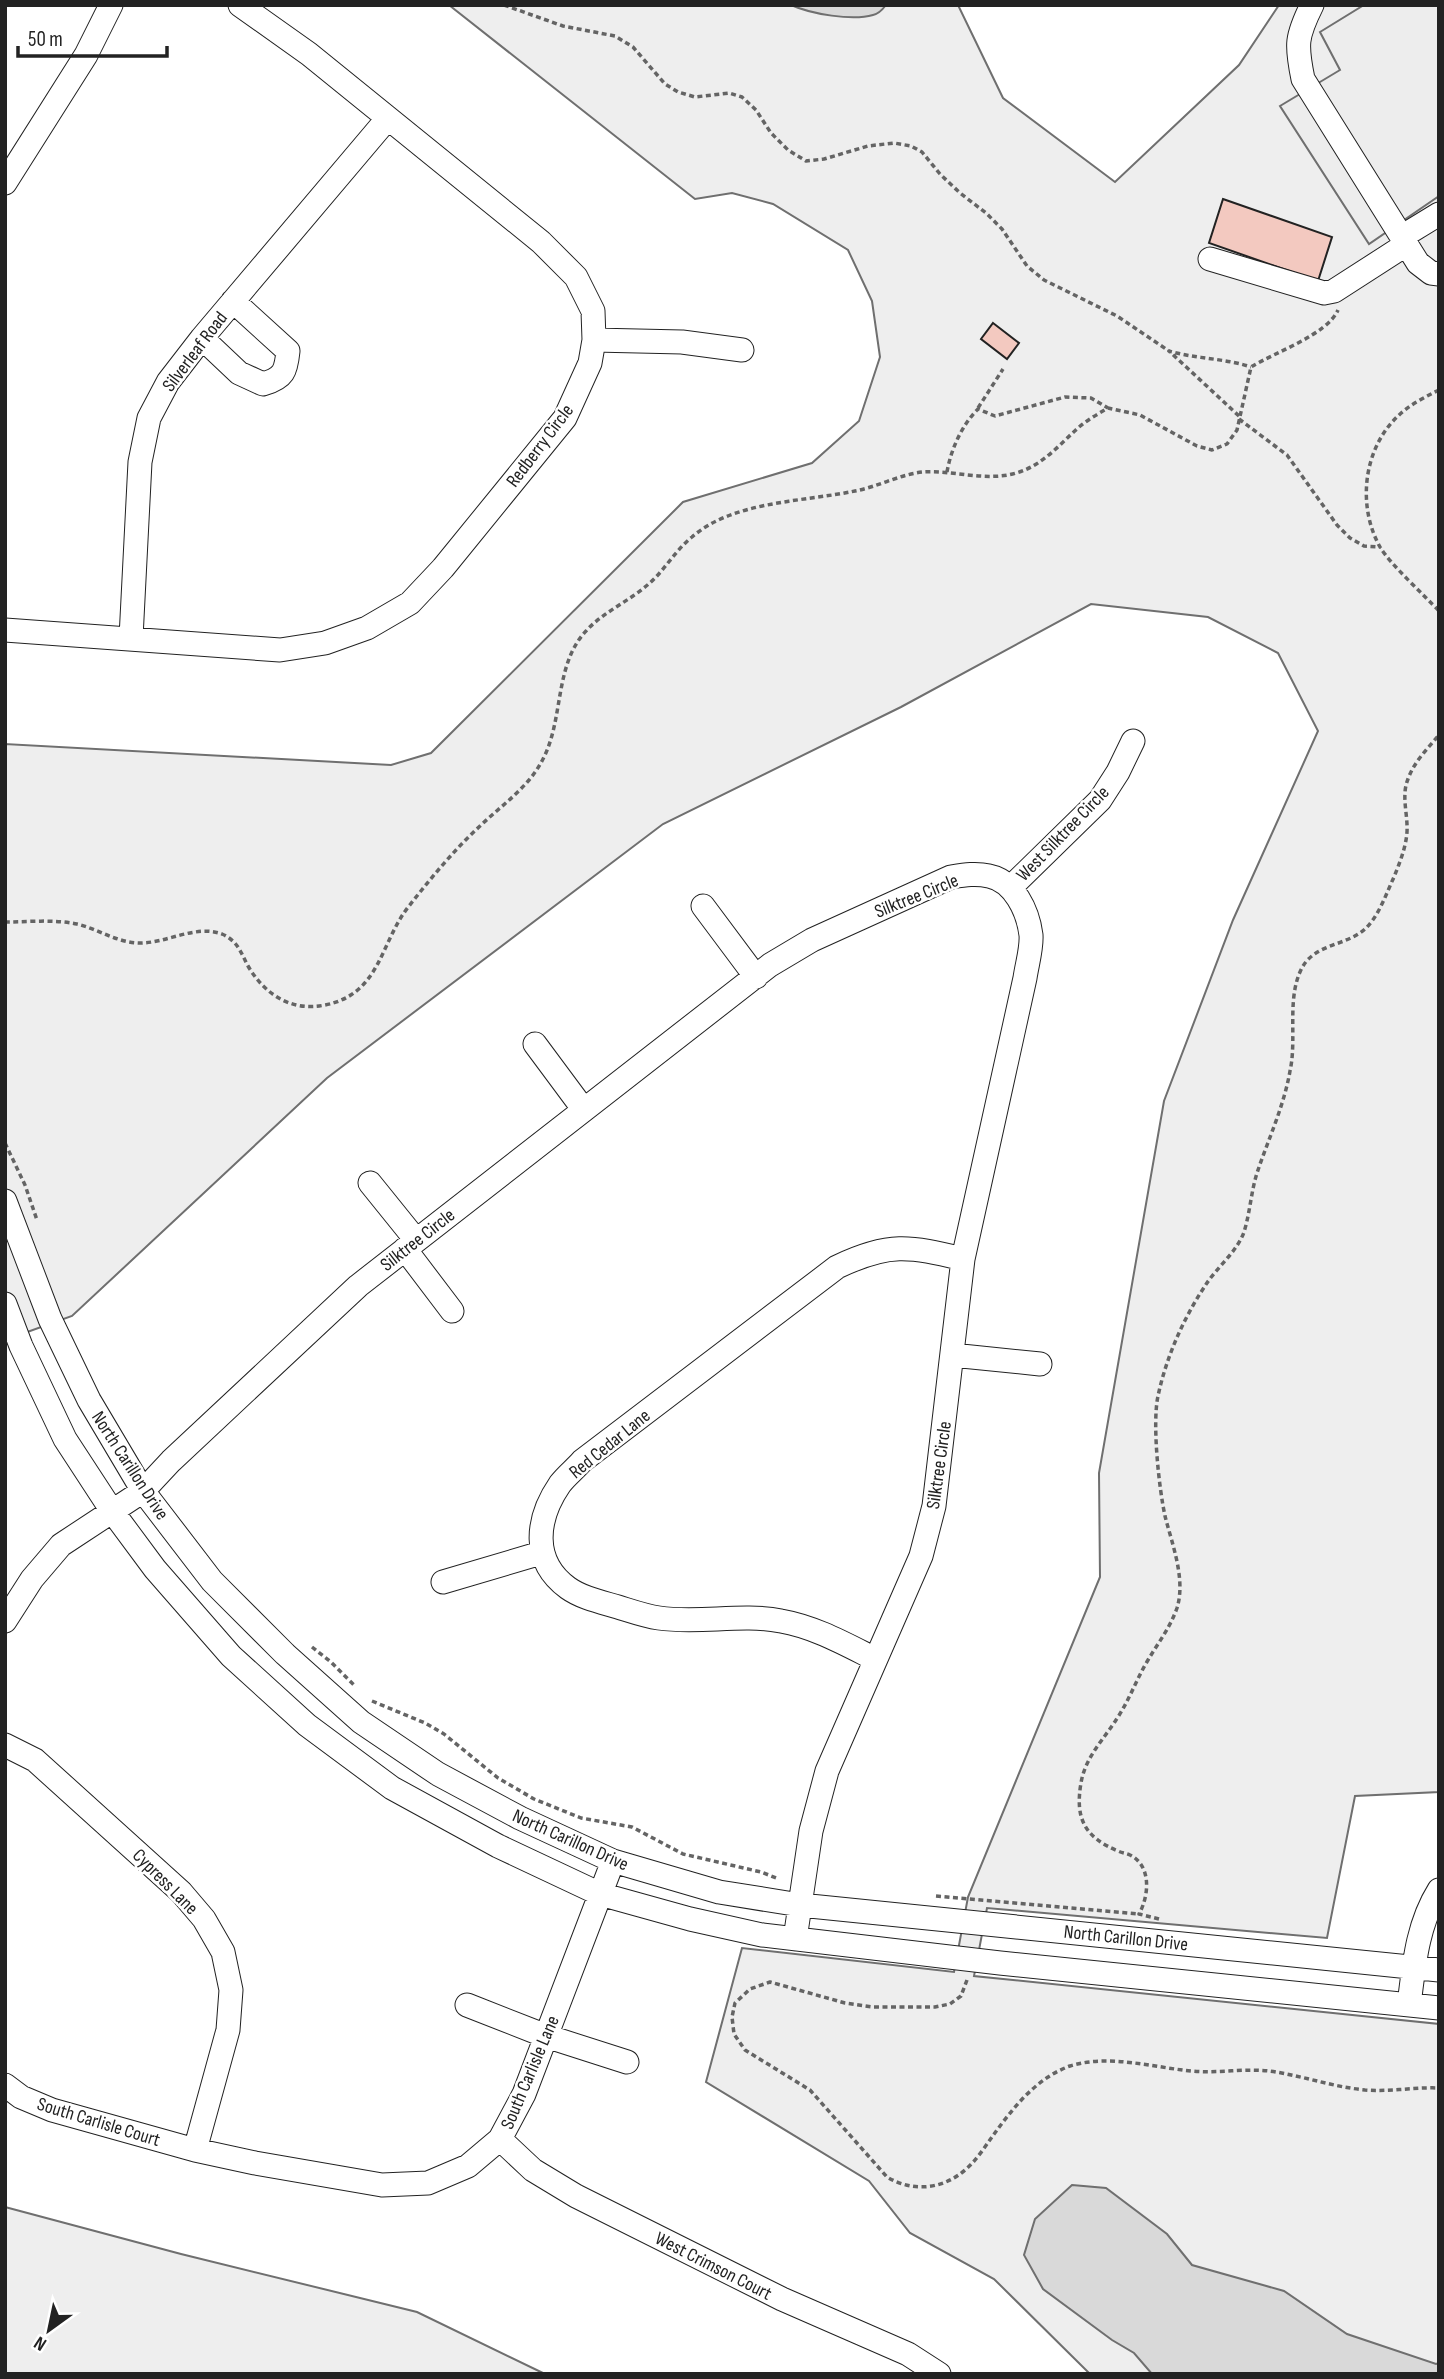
<svg xmlns="http://www.w3.org/2000/svg" width="1444" height="2379" viewBox="0 0 1444 2379" font-family="'Sofia Sans Condensed',sans-serif">
	<rect width="100%" height="100%" fill="#fff"/>
	<path fill="#eee" stroke="#6f6f6f" stroke-width="2" d="M449 5H958L1003 98 1115 182 1239 65 1279 5H1439V1792L1355 1796 1327 1938 987 1908 974 1976 1439 2024V2374H1090L994 2279 910 2233 869 2181 706 2082 742 1948 954 1972 968 1897 1100 1577 1099 1473 1164 1101 1233 920 1318 731 1278 653 1208 617 1091 604 901 707 663 824 327 1078 72 1316 5 1340V744L391 765 431 753 683 502 812 463 859 421 880 357 872 301 848 250 773 204 732 193 695 199Z
		M5 2207 181 2254 417 2312 545 2374H5Z"/>
	<path fill="#ededed" stroke="#6f6f6f" stroke-width="2" d="M1364 5H1439V196L1369 244 1280 106 1340 70 1320 32Z"/>
	<path fill="#d9d9d9" stroke="#6f6f6f" stroke-width="2" d="M791 5H886C883 9 878 14 873 15 852 21 811 14 791 5Z
		M1072 2185 1106 2188 1167 2234 1192 2265 1284 2291 1347 2334 1436 2364 1439 2363V2374H1152L1134 2353 1112 2340 1043 2289 1024 2255 1035 2219Z"/>
	<path fill="#f3c9c0" stroke="#222" stroke-width="2" d="M1223 199 1332 237 1318 281 1209 243Z
		M993 323 1019 343 1007 359 981 339Z"/>
	<g fill="none" stroke-linecap="round" stroke-linejoin="round">
		<g stroke="#222" stroke-width="25">
			<path id="minor" d="M1312 5C1296 37 1296 45 1303 79L1418 263 1431 273 1439 274
				M5 183 86 55 111 5
				M1403 236 1439 214
				M1210 259 1324 293 1334 291 1407 244
				M202 338 239 373 263 384C284 378 286 371 288 351L233 301
				M594 340 682 342 742 350
				M5 630 280 650 325 643 367 628 410 603 443 568 565 418 590 363 594 340 593 311 576 277 541 242 309 54 240 5
				M131 638 140 462 149 418 168 382 202 338 388 118
				M1010 888 1100 800 1118 772 1133 741
				M703 906 756 977
				M535 1044 584 1110
				M370 1183 416 1240
				M5 1201 50 1319 89 1400 143 1491 212 1581 285 1654 361 1722 438 1774 520 1818 613 1861 719 1892 800 1905 1439 1970
				M405 1249 452 1311
				M5 1304 21 1346 65 1439 112 1511 155 1569 231 1656 307 1725 392 1788 498 1846 600 1894 690 1919 762 1935 1000 1963 1439 2008
				M952 1355 1040 1364
				M443 1582 541 1553
				M5 1621 32 1579 61 1545 143 1491 171 1461 358 1286 770 965 812 940 951 877C964 875 976 873 989 876 1014 881 1028 911 1031 935 1032 948 1027 964 1025 978L963 1259 934 1506 921 1556 827 1771 811 1831 795 1939
				M875 1659C845 1644 815 1627 781 1621 741 1613 700 1624 659 1618 645 1616 631 1611 618 1607 601 1602 582 1598 568 1588 531 1561 536 1519 560 1484 566 1476 575 1469 582 1461L837 1267C889 1242 909 1246 963 1259
				M5 1745 35 1760 181 1892 204 1919 223 1952 231 1990 228 2030 195 2150
				M467 2005 546 2036 627 2062
				M1409 2005C1414 1965 1417 1925 1439 1890
				M5 2085 21 2097 52 2110 195 2150 255 2163 382 2185 428 2183 468 2166 500 2139 524 2094 613 1861
				M500 2139 533 2170 576 2196 782 2299 908 2354 939 2374"/>
		</g>
		<path stroke="#646464" stroke-width="3.5" stroke-dasharray="5 3.5" stroke-linecap="butt" d="M504 5 563 26 615 36 633 47 665 84 678 92 695 97 729 93 742 97 756 110 771 133 788 150 806 161 824 159 868 146 894 143 911 146 922 152 940 174 960 193 986 213 1002 229 1027 266 1044 280 1117 316 1169 351
			M1439 390C1425 397 1409 405 1398 416 1363 449 1357 506 1380 547 1390 564 1424 595 1439 611
			M978 408 1003 369
			M1239 416 1169 351C1196 359 1224 358 1251 367
			M1239 419 1287 455 1337 525 1350 538 1364 546 1381 547
			M947 472C951 449 962 425 978 409L995 416 1065 397 1091 398 1108 408
			M5 922C28 922 54 919 77 924 98 929 116 942 138 943 166 944 195 924 222 934 238 941 241 953 248 966 265 995 292 1012 325 1005 381 994 380 942 409 906 431 878 454 850 480 826 503 804 529 787 543 759 564 719 554 665 586 631 605 610 633 600 654 579 667 566 677 549 692 537 733 501 802 502 855 491 877 487 901 474 923 472 954 470 986 482 1016 473 1042 466 1059 445 1078 428 1087 420 1098 414 1108 408L1140 415 1197 446 1212 450 1227 444 1237 430 1251 367C1275 352 1327 335 1338 310
			M5 1143 25 1185 37 1220
			M312 1647 331 1662 355 1686
			M372 1701 425 1723 444 1734 498 1778 534 1799 581 1818 632 1827 683 1854 761 1872 779 1879
			M936 1896 1139 1914
			M1159 1919 1139 1914C1149 1896 1152 1866 1130 1855 1126 1853 1122 1853 1118 1851 1084 1837 1075 1818 1081 1783 1085 1758 1103 1740 1116 1720 1129 1701 1136 1680 1148 1660 1158 1643 1170 1628 1177 1608 1186 1579 1172 1544 1165 1516 1159 1488 1152 1424 1158 1396 1166 1358 1183 1319 1205 1286 1216 1268 1237 1252 1244 1232 1250 1213 1251 1192 1257 1173 1268 1140 1284 1106 1290 1071 1297 1040 1287 1002 1300 972 1312 943 1345 947 1365 929 1379 916 1386 894 1394 877 1400 862 1406 847 1407 832 1408 814 1401 796 1408 779 1414 762 1428 748 1439 735
			M967 1980 961 1996 950 2004 935 2007H873L845 2003 770 1982 750 1989 735 2003 732 2017 734 2034 745 2050 810 2090 887 2177C912 2192 942 2190 965 2170 976 2161 984 2148 992 2137 1012 2109 1036 2078 1070 2066 1109 2054 1151 2067 1191 2071 1219 2074 1248 2067 1276 2072 1306 2077 1334 2087 1365 2090 1390 2092 1414 2087 1439 2088"/>
		<use href="#minor" stroke="#fff" stroke-width="23"/>
	</g>
	<g text-anchor="middle" stroke-width="5" stroke-linejoin="round" paint-order="stroke">
		<g font-size="19" fill="#222" stroke="#fff">
			<text transform="translate(194 351) rotate(-53)" y="7">Silverleaf Road</text>
			<text transform="translate(539 445) rotate(-53)" y="7">Redberry Circle</text>
			<text transform="translate(1062 833) rotate(-46)" y="7">West Silktree Circle</text>
			<text transform="translate(916 895) rotate(-22)" y="7">Silktree Circle</text>
			<text transform="translate(417 1239) rotate(-38)" y="7">Silktree Circle</text>
			<text transform="translate(609 1443) rotate(-39)" y="7">Red Cedar Lane</text>
			<text transform="translate(131 1465) rotate(57)" y="7">North Carillon Drive</text>
			<text transform="translate(938 1465) rotate(-82)" y="7">Silktree Circle</text>
			<text transform="translate(571 1839) rotate(24)" y="7">North Carillon Drive</text>
			<text transform="translate(166 1881) rotate(45)" y="7">Cypress Lane</text>
			<text transform="translate(1126 1937) rotate(6)" y="7">North Carillon Drive</text>
			<text transform="translate(529 2072) rotate(-67)" y="7">South Carlisle Lane</text>
			<text transform="translate(99 2121) rotate(17)" y="7">South Carlisle Court</text>
			<text transform="translate(714 2265) rotate(27)" y="7">West Crimson Court</text>
		</g>
	</g>
	<rect width="1444" height="2379" fill="none" stroke="#222222" stroke-width="14"/>
	<g transform="translate(49 2330) rotate(213)" stroke="#ffffff" stroke-width="5" paint-order="stroke">
	<path d="M0-5L12 26L0 18L-12 26Z" fill="#222222"/>
	<text y="-10" font-size="19" font-weight="bold" text-anchor="middle" fill="#222222">N</text>
	</g>
	<path d="M18 46v10h149v-10" fill="none" stroke="#222222" stroke-width="3.5"/>
	<text x="28" y="46" font-size="21" fill="#222222" stroke="#ffffff" stroke-width="5" paint-order="stroke">50 m</text>
</svg>
